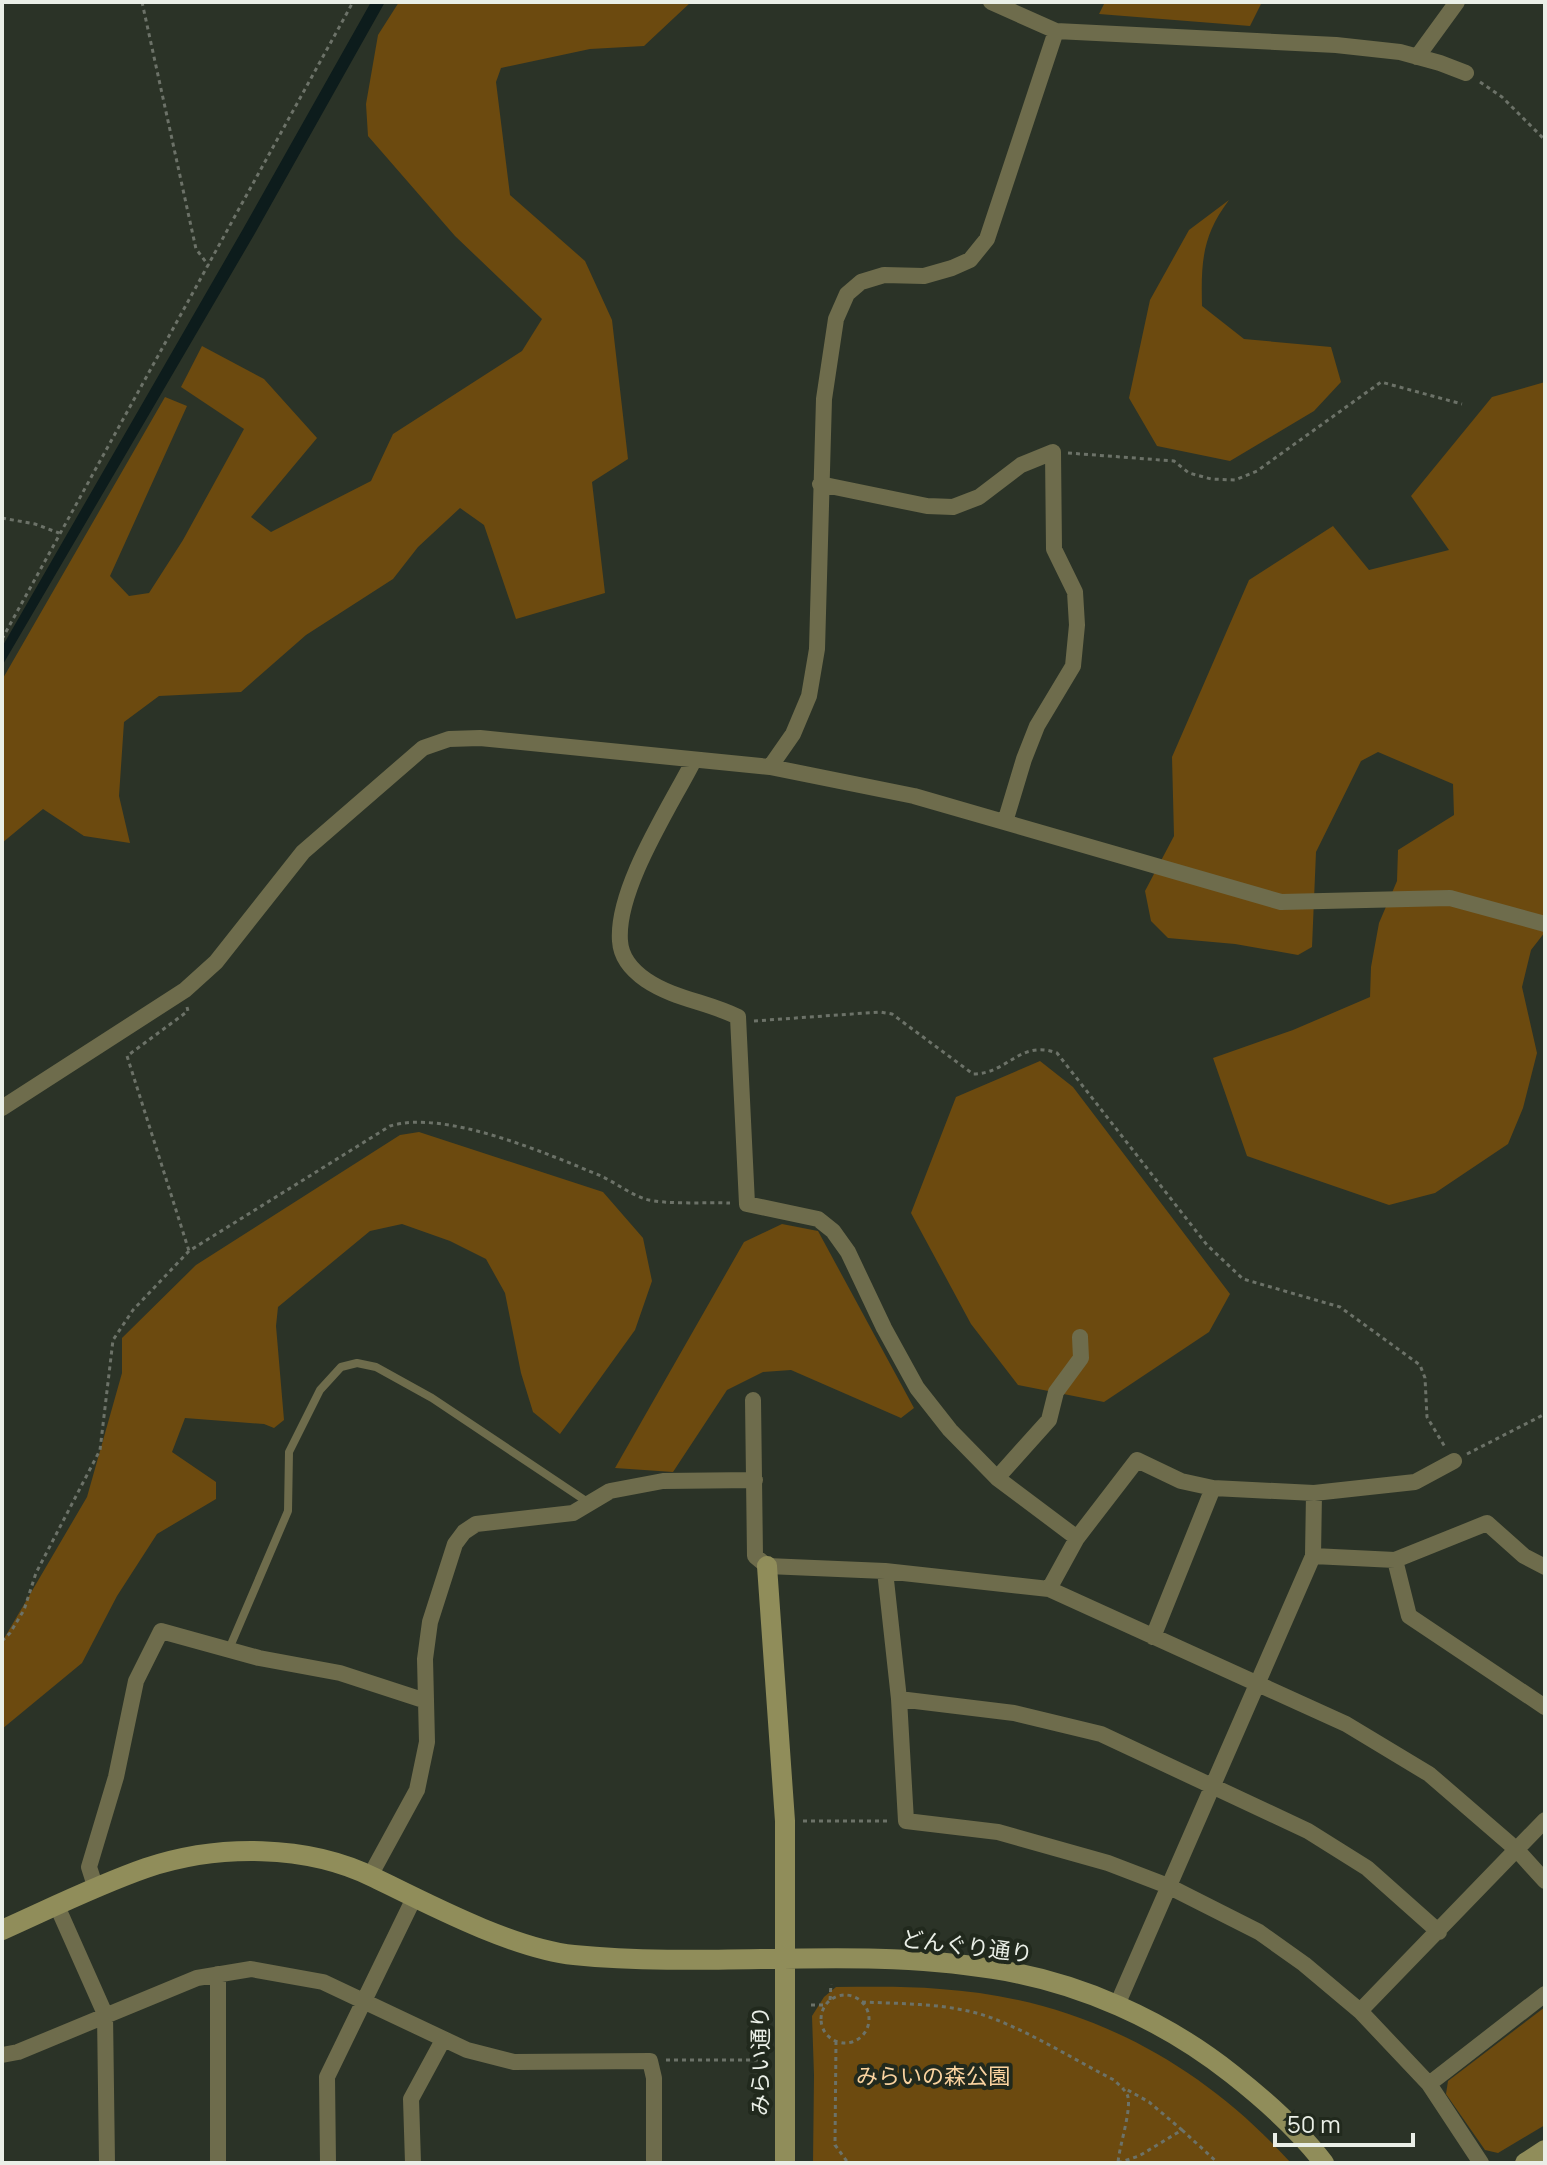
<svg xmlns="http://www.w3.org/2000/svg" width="1547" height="2165" viewBox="0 0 1547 2165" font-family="Manrope,'Noto Sans JP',sans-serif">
	<rect width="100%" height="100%" fill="#2b3327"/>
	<path fill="#6c4a0f" d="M399 2H691L644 46 590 49 501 68 496 82 510 195 585 261 612 320 628 459 592 482 605 593 516 619 484 525 460 508 418 547 393 579 306 635 241 692 159 696 124 722 119 796 130 843 84 836 43 809 2 843V680L165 397 187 406 110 576 129 596 149 593 183 540 244 429 181 387 202 346 264 379 317 438 251 517 271 532 371 481 393 434 522 351 542 319 455 236 368 136 366 104 378 35Z
		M1105 2H1262L1250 26 1099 14Z
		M1229 200C1202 236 1201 262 1202 306L1244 339 1331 347 1341 382 1314 411 1230 461 1157 446 1129 398 1150 300 1189 230Z
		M1545 382V932L1531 950 1522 987 1537 1053 1523 1108 1508 1144 1435 1193 1389 1205 1247 1156 1213 1058 1293 1030 1370 997 1371 967 1379 923 1397 881 1398 850 1454 815 1453 784 1378 752 1361 761 1316 852 1312 947 1298 955 1235 944 1168 938 1151 921 1145 891 1174 836 1172 757 1249 580 1333 526 1369 570 1449 550 1411 496 1492 397Z
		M1040 1061 1073 1087 1230 1294 1209 1332 1104 1402 1018 1385 971 1324 911 1213 956 1097Z
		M419 1132 603 1192 643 1238 652 1281 635 1330 560 1434 533 1412 521 1373 505 1293 486 1259 450 1241 402 1224 370 1231 278 1307 276 1326 284 1420 274 1428 264 1424 185 1418 172 1452 216 1482V1499L157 1534 117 1596 82 1663 2 1729V1642L87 1497 122 1373V1338L196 1265 400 1135Z
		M782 1224 818 1231 914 1408 901 1418 791 1370 763 1372 727 1390 673 1472 615 1468 744 1242Z
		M836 1987C871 1987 905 1986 940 1989 1079 1998 1198 2060 1291 2163H813L814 2075 812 2016 824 1997Z
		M1545 2007V2125L1498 2153 1485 2150 1446 2094 1448 2081Z"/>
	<path fill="#0d1c1c" d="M371 2H385L254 235 2 666V647L243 229Z"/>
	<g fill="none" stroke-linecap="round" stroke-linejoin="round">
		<path stroke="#6c7268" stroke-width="3" stroke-dasharray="4 4" stroke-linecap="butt" d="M142 2 196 249 209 266
			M1480 82 1502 97 1545 140
			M1068 453 1174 461 1189 473 1211 479 1235 480 1257 471 1381 382 1462 404
			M2 518 35 524 59 533
			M2 639 353 2
			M187 1007 188 1011 127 1056 189 1251
			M754 1021 880 1012 892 1014 973 1074C1008 1074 1020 1039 1057 1053L1207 1245 1243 1279 1340 1307 1420 1365 1425 1378 1427 1417 1445 1447
			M1467 1454 1545 1414
			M2 1641 10 1633 24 1610 36 1573 100 1450 113 1340 133 1310 189 1251 390 1126C445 1109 548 1154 601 1176 616 1183 630 1194 645 1199 666 1205 707 1202 730 1203
			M803 1821H887
			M821 2019a24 24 0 1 1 48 0a24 24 0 1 1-48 0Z
			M830 2000 831 1984
			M862 2002C906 2004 956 2003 997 2020 1037 2036 1075 2060 1114 2080 1118 2084 1124 2089 1127 2094 1133 2107 1119 2146 1118 2163
			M811 2005H826
			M836 2041 835 2145 848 2163
			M666 2060H762
			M1182 2130 1218 2163
			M1118 2163 1139 2156 1182 2130 1149 2102 1124 2088"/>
		<path stroke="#6e6c4c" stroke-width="8" d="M229 1649 288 1511 289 1452 320 1390 341 1367 357 1363 376 1367 432 1398 589 1503"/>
		<path stroke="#6e6c4c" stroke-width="16" d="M991 2 1056 31 1336 45 1400 52 1440 63 1466 73
			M1417 57 1457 2
			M820 484 927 506 953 507 979 497 1021 465 1053 452 1054 549 1075 592 1077 625 1073 666 1037 726 1024 759 1005 822
			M694 760C670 807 616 889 620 941 621 958 633 971 646 980 674 999 708 1002 738 1017L747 1204 818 1219 833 1231 848 1252 884 1328 917 1388 950 1430 997 1478 1077 1538
			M770 767 793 734 809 696 817 649 824 399 836 319 847 294 861 282 884 275 924 276 952 268 970 260 987 239 1056 31
			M2 1108 185 990 216 962 303 852 423 748 449 739 480 738 770 767 914 796 1281 902 1450 898 1545 924
			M753 1400 755 1556 767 1566 885 1571 1049 1589 1346 1724 1429 1774 1517 1850 1545 1881
			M997 1478 1049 1420 1056 1392 1081 1358 1080 1337
			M1313 1556 1395 1560 1487 1523 1524 1556 1545 1567
			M1395 1560 1409 1616 1545 1707
			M885 1571 899 1699 906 1821 998 1832 1108 1863 1168 1886 1259 1932 1304 1964 1360 2011 1429 2084 1481 2163
			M1049 1589 1077 1538 1137 1460 1181 1481 1213 1488 1314 1493 1415 1482 1454 1461
			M1153 1637 1213 1488
			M899 1699 1014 1713 1101 1734 1308 1831 1367 1868 1439 1932
			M370 1876 417 1790 427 1742 425 1659 430 1622 455 1544 464 1532 476 1524 573 1513 610 1491 663 1481 755 1480
			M96 1889 89 1867 116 1777 136 1681 161 1631 259 1658 340 1673 426 1701
			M57 1906 105 2014 107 2163
			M1117 2005 1313 1556 1314 1493
			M1360 2011 1545 1820
			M2 2055 18 2052 197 1978 251 1969 323 1982 467 2050 514 2062 650 2061 654 2078V2163
			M1429 2084 1545 1994
			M218 2163V1974
			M328 2163 327 2077 414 1898
			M413 2163 411 2099 443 2040"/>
		<path stroke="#908d5a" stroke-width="20" d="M767 1566 785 1821V2163
			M2 1930C49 1909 97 1885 146 1868 218 1844 307 1844 375 1878 430 1905 514 1949 574 1955 713 1969 855 1946 993 1969 1079 1982 1164 2020 1232 2074 1265 2100 1298 2129 1324 2163
			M1525 2163 1545 2150"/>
	</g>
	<g text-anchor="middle" stroke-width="8" stroke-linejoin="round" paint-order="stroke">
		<g font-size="22" fill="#eaefe7" stroke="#21291d">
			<text transform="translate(967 1946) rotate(7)" y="8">どんぐり通り</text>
			<text transform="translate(760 2061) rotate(-90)" y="8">みらい通り</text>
		</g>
		<g font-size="22" fill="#fad39f" stroke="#21291d">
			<text x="933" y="2084">みらいの森公園</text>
		</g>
	</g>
	<rect width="1547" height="2165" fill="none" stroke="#eaefe7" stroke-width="8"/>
	<path d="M1275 2133v12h138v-12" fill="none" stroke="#eaefe7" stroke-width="4"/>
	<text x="1287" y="2133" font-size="24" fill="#eaefe7" stroke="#21291d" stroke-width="6" paint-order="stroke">50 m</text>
</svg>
